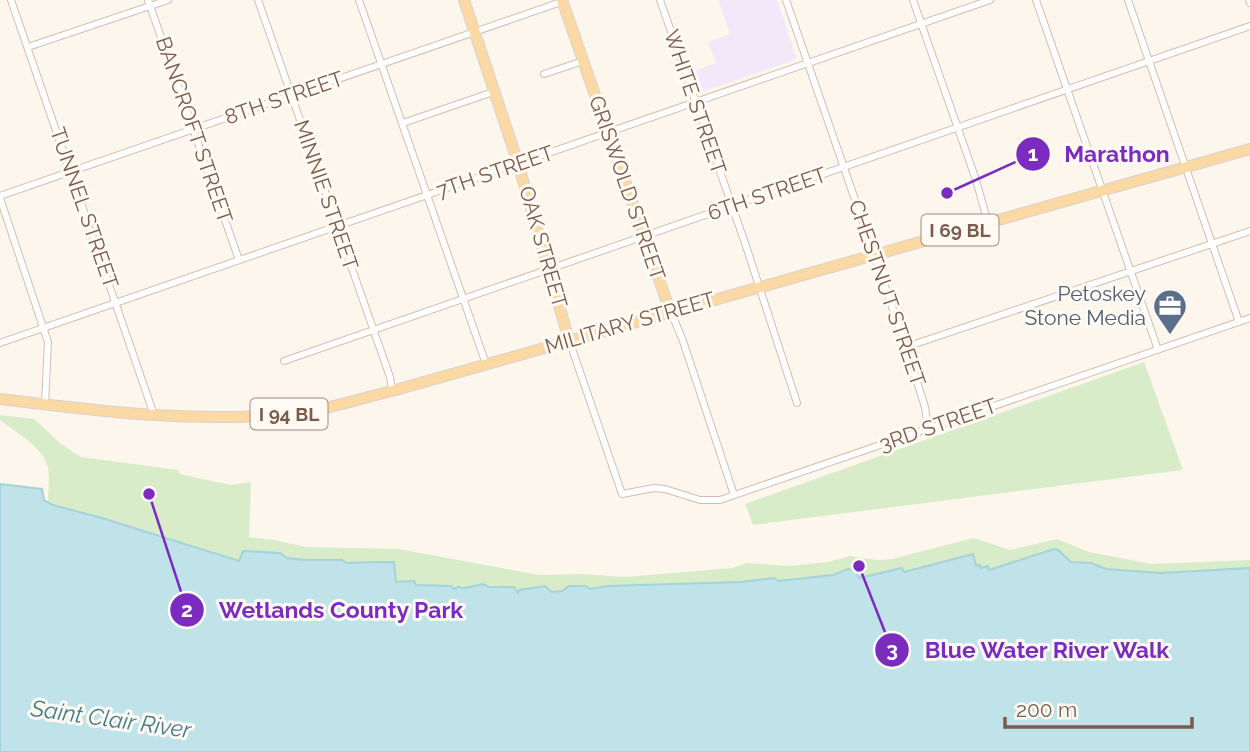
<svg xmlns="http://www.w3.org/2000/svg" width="1250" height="752" viewBox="0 0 1250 752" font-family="Raleway,sans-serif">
	<rect width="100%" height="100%" fill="#fdf6ec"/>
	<path fill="#f3e8fa" d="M718 0H777L797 59 699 93 691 72 716 63 708 42 730 34Z"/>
	<path fill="#d8ecc9" d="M1144 362 1183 470 753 525 745 504Z
		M0 415 34 419 61 444 81 457 178 470 180 474 230 485 251 482 249 537 274 540 306 547 399 549 539 575 583 574 625 577 733 568 747 563 789 566 828 562 850 556 877 560 892 559 974 538 1010 550 1057 539 1089 552 1152 564 1250 560V568L1161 573 1106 569 1090 563 1071 562 1058 550 989 570 976 566 972 554 903 572 902 568 859 578 848 569 833 575 777 581 774 578 741 582 607 586 589 589 586 586H569L562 591 518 593 514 587C497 586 481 583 465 588L461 586 457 589C445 583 429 588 416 585L414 581 396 582 394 562C378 562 363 562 346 563L342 560H305L287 558 280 553 243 551 239 562 102 518 53 505 48 502C48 491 50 479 48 468 45 448 15 432 0 420Z"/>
	<path fill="#bfe3e8" stroke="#a5d3da" stroke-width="2" d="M0 484 42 489 44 500 53 505 102 518 239 561 243 551 280 553 287 558 305 560H342L347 563C364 562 378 562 394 562L396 582 414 581 416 585 451 586 454 589 458 587 465 588 483 584 489 587H514L518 593 519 590 545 586 552 592 562 591 569 586H586L590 589 607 586 741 582 774 578 778 581 833 575 848 569 856 571 859 578 902 568 904 572 973 554 976 566 980 565 981 568 988 566 989 570 1054 549 1058 550 1071 562 1091 563 1106 569 1161 573 1250 568V752H0Z"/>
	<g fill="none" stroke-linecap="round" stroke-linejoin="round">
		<g stroke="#d1beb0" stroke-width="8">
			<path id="minor" d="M11 0 154 415
				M148 0 239 260
				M258 0 390 377 392 391
				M359 0 486 364
				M660 0 745 243 797 403
				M786 0 906 347 925 407 928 428
				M913 0 976 180 988 223
				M1036 0 1158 350
				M1128 0 1239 322
				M1249 0 1250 3
				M28 47 168 0
				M544 74 583 61
				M403 123 496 91
				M0 196 564 1
				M0 198 48 342 45 404
				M671 312 683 341 734 495
				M569 340 622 494 654 488 665 489 700 500H720L1250 318
				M0 343 990 0
				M906 347 1250 231
				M284 361 1250 26"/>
		</g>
		<g stroke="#dad1cd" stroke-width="12">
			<path id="primary" d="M464 0 518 163 569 340
				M562 0 670 311
				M0 399C97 411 190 423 288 414 323 411 358 399 392 391L1250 149"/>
		</g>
		<use href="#minor" stroke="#fff" stroke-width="6"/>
		<use href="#primary" stroke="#fbd9a5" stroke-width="10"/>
	</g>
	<defs>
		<g id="office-pin" transform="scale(1.75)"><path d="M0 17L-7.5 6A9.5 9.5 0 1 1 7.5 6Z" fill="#5c6f8a" stroke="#fffaf3"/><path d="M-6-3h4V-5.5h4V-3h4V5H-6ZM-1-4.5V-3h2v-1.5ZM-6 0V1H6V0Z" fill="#fff"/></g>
	</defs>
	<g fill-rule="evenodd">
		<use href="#office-pin" x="1170" y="306"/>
	</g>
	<g text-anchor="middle" stroke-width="6" stroke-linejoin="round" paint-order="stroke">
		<g fill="#fffaf3" stroke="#a28b7f" stroke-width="2">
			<rect x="921.5" y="214.5" width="77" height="31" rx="5"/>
			<rect x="250.5" y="398.5" width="77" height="31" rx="5"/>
		</g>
		<g font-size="19" font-weight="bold" fill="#7a5c4d">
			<text x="960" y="237">I 69 BL</text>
			<text x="289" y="421">I 94 BL</text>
		</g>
		<g font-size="21" fill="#7a5c4d" stroke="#fffaf3">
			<text transform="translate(284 98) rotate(-19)" y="7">8TH STREET</text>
			<text transform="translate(695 102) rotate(71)" y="7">WHITE STREET</text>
			<text transform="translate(194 130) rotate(71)" y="7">BANCROFT STREET</text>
			<text transform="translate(495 172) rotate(-19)" y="7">7TH STREET</text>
			<text transform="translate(627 188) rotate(71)" y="7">GRISWOLD STREET</text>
			<text transform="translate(767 194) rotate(-19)" y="7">6TH STREET</text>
			<text transform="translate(326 195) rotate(71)" y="7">MINNIE STREET</text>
			<text transform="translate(84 208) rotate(71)" y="7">TUNNEL STREET</text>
			<text transform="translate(543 247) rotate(74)" y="7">OAK STREET</text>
			<text transform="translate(887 293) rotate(71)" y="7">CHESTNUT STREET</text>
			<text transform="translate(630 323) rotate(-16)" y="7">MILITARY STREET</text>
			<text transform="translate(938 425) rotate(-19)" y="7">3RD STREET</text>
		</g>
		<g font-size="21" fill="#4e5e75" stroke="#fffaf3" text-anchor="end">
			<text x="1146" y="301">Petoskey<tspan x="1146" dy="24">Stone Media</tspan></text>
		</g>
		<g font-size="23" font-style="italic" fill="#437c86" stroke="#fffaf3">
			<text transform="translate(111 719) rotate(8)" y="8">Saint Clair River</text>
		</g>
	</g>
	<path fill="none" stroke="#7b2cbf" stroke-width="2.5" d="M947 193L1033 154M149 494L187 610M859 566L892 650"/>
	<g fill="#7b2cbf" stroke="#fffaf3" stroke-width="2.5">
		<circle cx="947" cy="193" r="7"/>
		<circle cx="149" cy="494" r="7"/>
		<circle cx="859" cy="566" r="7"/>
		<circle cx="1033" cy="154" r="18"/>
		<circle cx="187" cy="610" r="18"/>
		<circle cx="892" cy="650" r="18"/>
	</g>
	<g font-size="21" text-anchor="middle" font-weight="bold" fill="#fff">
		<text x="1033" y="161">1</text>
		<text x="187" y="617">2</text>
		<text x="892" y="657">3</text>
	</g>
	<g font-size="23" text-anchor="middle" font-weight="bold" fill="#7b2cbf" stroke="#fffaf3" stroke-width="6" stroke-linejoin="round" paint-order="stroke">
		<text x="1117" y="162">Marathon</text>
		<text x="341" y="618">Wetlands County Park</text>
		<text x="1047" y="658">Blue Water River Walk</text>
	</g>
	<path d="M1005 717v10h187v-10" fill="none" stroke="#7a5c4d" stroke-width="3.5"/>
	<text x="1016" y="717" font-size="21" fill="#7a5c4d" stroke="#fffaf3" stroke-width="5" paint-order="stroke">200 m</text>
</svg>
